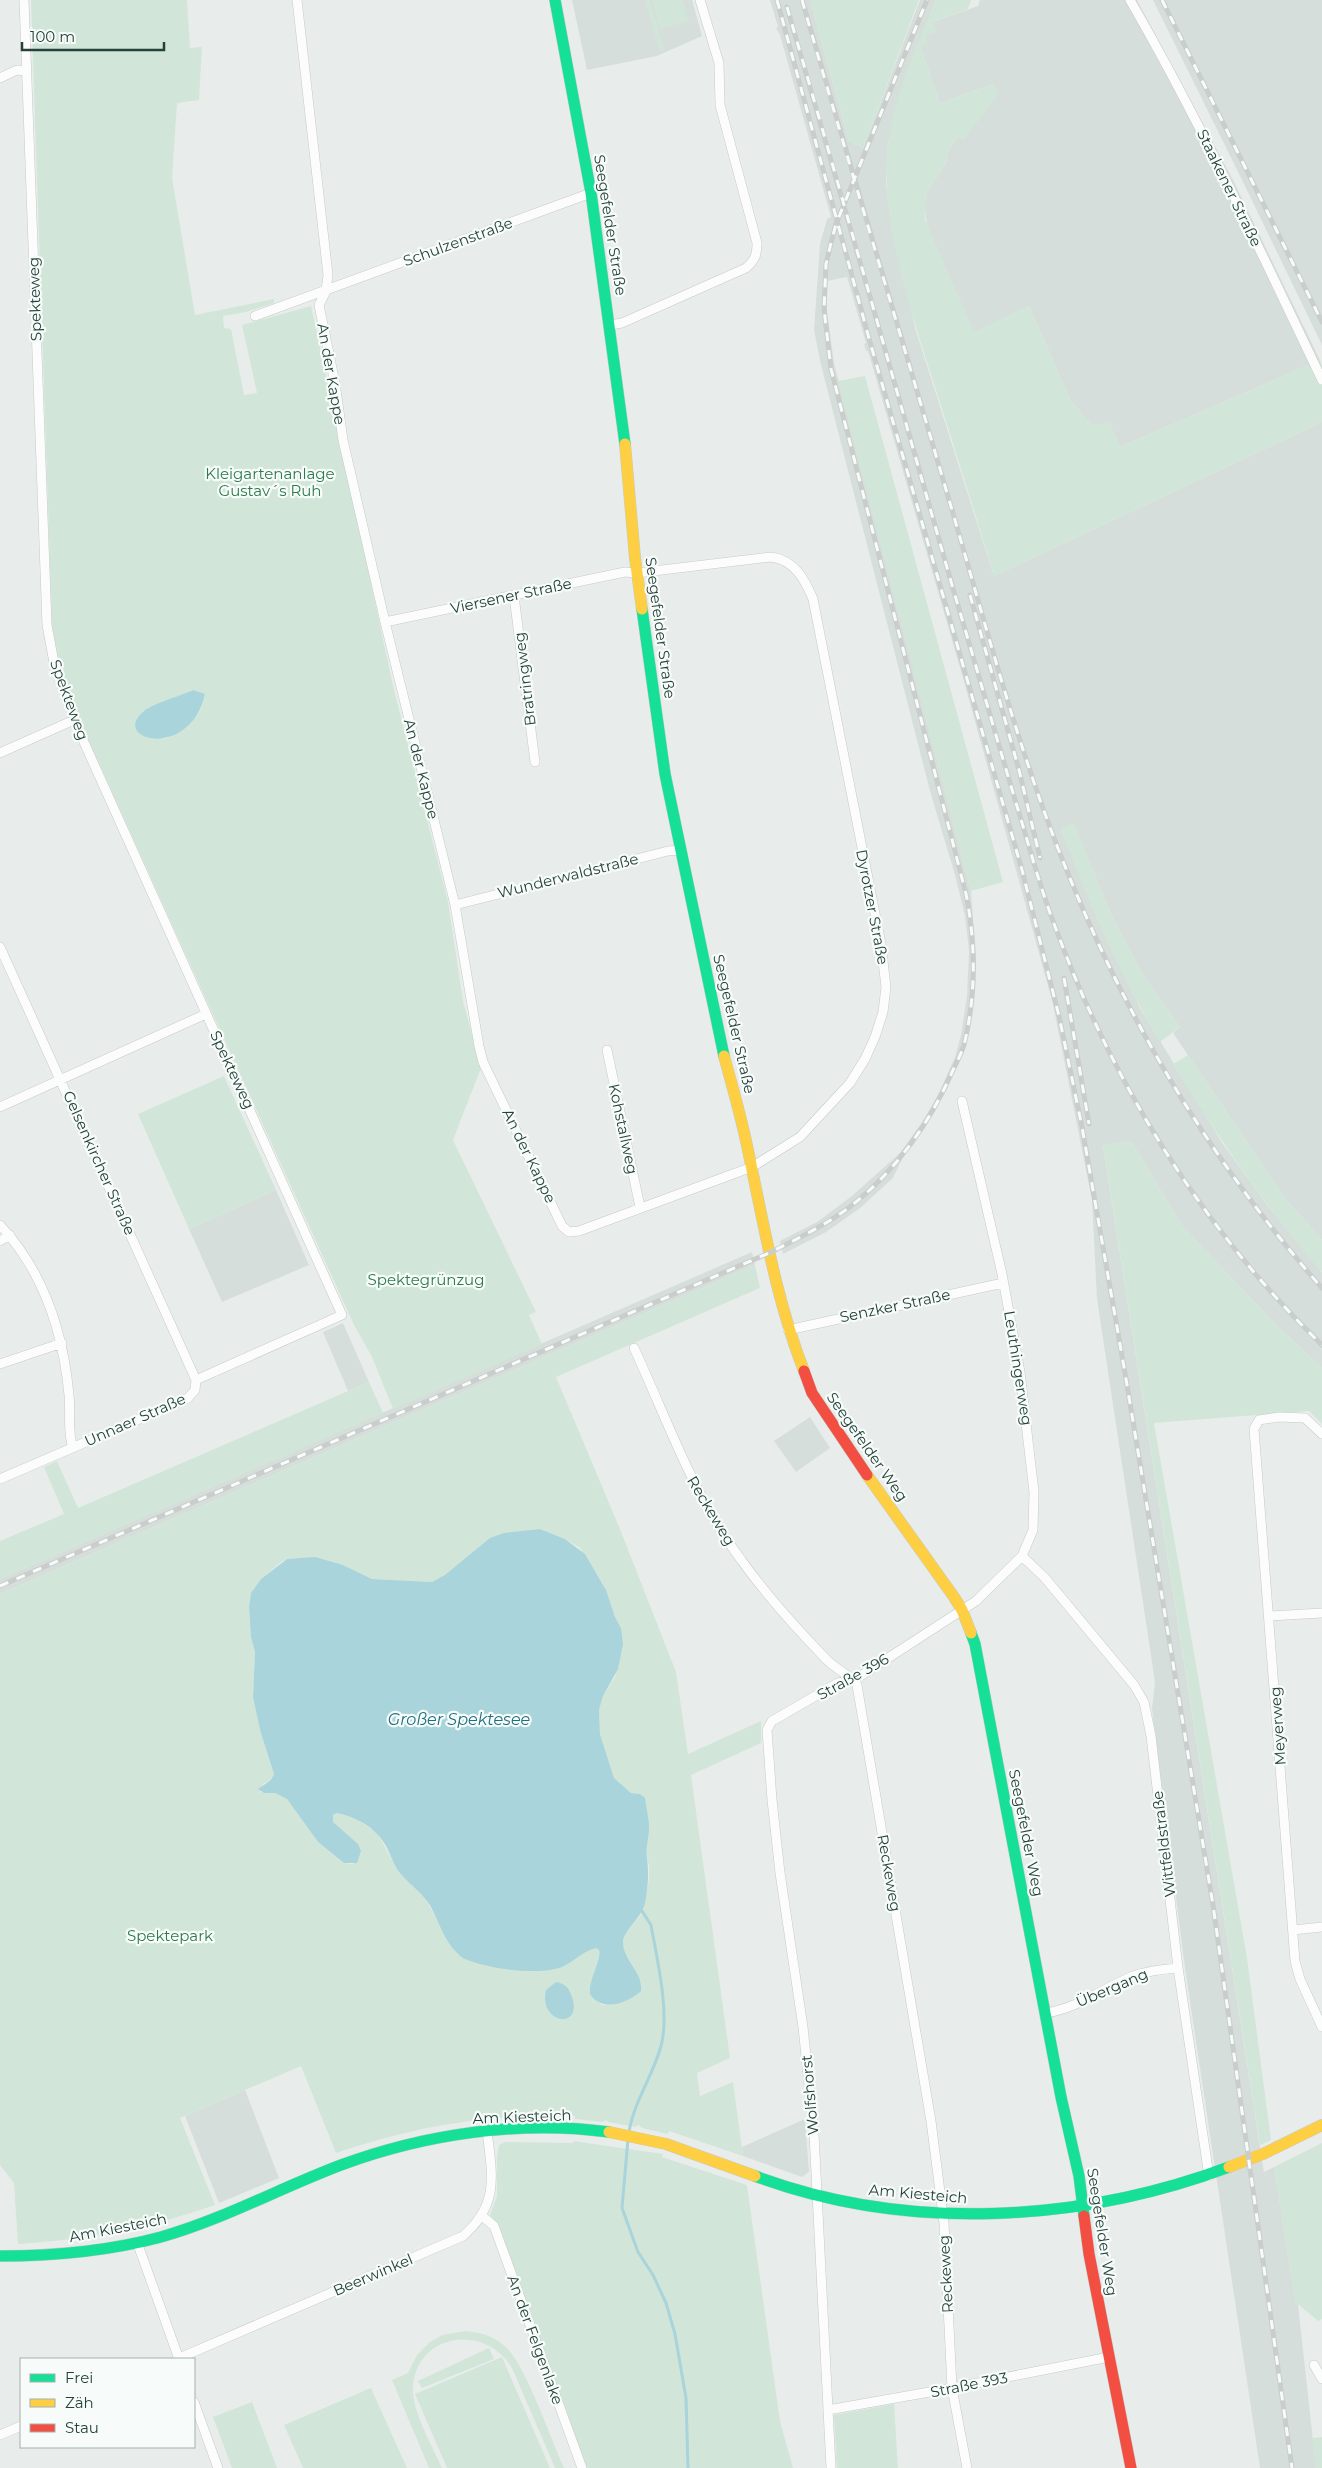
<svg xmlns="http://www.w3.org/2000/svg" width="1322" height="2468" viewBox="0 0 1322 2468" font-family="Montserrat,sans-serif">
	<rect width="100%" height="100%" fill="#e8edeb"/>
	<path fill="#d6dedb" d="M572 0H692L702 36 657 56 587 70Z
		M770 0H810L849 141 863 148 920 0H936L906 75 888 143 886 184 892 229 916 331 994 576 1322 422V1240L1284 1197 1173 1033 1180 1027 1143 975 1112 917 1074 824 1061 829 1140 1008 1223 1144 1268 1206 1322 1272V1368L1278 1327 1182 1226 1131 1141 1103 1146 1264 2172 1274 2167 1296 2304H1298L1316 2468H1260L1185 1968 1152 1709 1155 1682 1097 1299 1092 1200 1053 1004 963 678 868 351H866L864 344 866 343 847 277 827 281V311L834 363 971 891 976 960 974 988 964 1049 946 1089 927 1124 903 1157 893 1178 859 1209 826 1232 783 1254 780 1241 817 1222 852 1196 900 1153 923 1121 938 1095 955 1057 961 1035 967 996 969 951 965 916 955 875 930 791 821 365 814 330 820 244 827 219 831 217 780 35 776 28 778 27Z
		M980 0H1137L1233 180 1320 360 1120 447 1109 423 1092 426 1070 400 1029 306 974 333 927 229 925 202 927 192 948 160 946 154 956 139H964L994 84 940 103 920 46 927 43 925 36 933 22 978 6Z
		M1153 0H1322V345L1243 182Z
		M276 1190 309 1265 222 1302 189 1229Z
		M752 1252 755 1265 0 1594V1579Z
		M343 1323 369 1382 348 1391 323 1332Z
		M810 1417 830 1448 796 1472 774 1441Z
		M245 2090 279 2178 219 2203 185 2116Z
		M805 2119 809 2172 802 2177 743 2156 742 2147Z"/>
	<path fill="#d1e6d8" fill-rule="evenodd" d="M31 0H187L190 48 202 47 199 100 177 103 172 178 195 315 274 299V303L246 312 223 316 224 328 231 329 244 395 257 393 242 325 311 306 394 690 448 902 463 1001 481 1068 453 1140 536 1312 529 1315 542 1344 393 1409 372 1357 354 1325 83 728 60 668 52 625ZM193 690 205 695C200 719 187 731 164 739L155 706Z
		M645 0H650L664 50 660 51Z
		M652 0H682L689 21 660 29Z
		M810 0H919L863 148 849 141Z
		M936 0H971L968 9 933 22 937 32 925 36 928 43 920 46 940 103 994 84 998 95 964 139H956L946 154 948 160 927 192 925 220 974 332 1029 306 1070 400 1092 426 1109 422 1120 447 1320 360 1322 366V422L994 576C977 519 959 463 941 406 917 329 878 225 888 144 895 94 917 46 936 0Z
		M865 376 1003 882 971 891 838 381Z
		M1074 823 1112 917 1143 975 1180 1027 1160 1042C1120 974 1088 903 1061 828Z
		M1188 1055 1284 1197 1322 1240V1272C1265 1207 1218 1137 1173 1064Z
		M224 1076 276 1190 189 1229 138 1114Z
		M1131 1141 1182 1226 1278 1327 1322 1368V1424L1309 1411 1154 1423 1247 1958 1271 2140 1260 2145 1103 1145Z
		M755 1265 760 1288 556 1377 620 1529 676 1672 688 1754 761 1721V1743L691 1775 730 2058 697 2073 700 2096 733 2082 743 2156 669 2131 668 2134 642 2128 639 2125 635 2127 608 2122 606 2120 603 2122 575 2119V2116C488 2114 418 2125 336 2153L301 2066 180 2118 215 2205C146 2229 92 2239 18 2244L14 2183 0 2165V1594ZM540 1529 565 1539 580 1548 603 1584 615 1617 621 1628 619 1663 615 1677 603 1696 599 1710 600 1734 614 1778 631 1793 640 1794C652 1814 646 1834 647 1856 647 1860 649 1864 649 1867 650 1880 646 1900 642 1912 637 1923 625 1929 623 1941 621 1958 637 1970 642 1986L621 2002 602 2005 590 1994C588 1979 602 1960 599 1950L596 1948 587 1951 566 1965 534 1971 494 1966 457 1954 445 1936 426 1899 395 1865 377 1833 357 1819 337 1813 333 1815V1822L350 1839 353 1864 344 1863 318 1842 287 1799 275 1793 260 1792 263 1784 271 1780 274 1774 260 1730 253 1697 255 1652 251 1637 249 1607 251 1593 261 1579 281 1562 287 1559 301 1558 343 1565 372 1579 432 1582Z
		M369 1382 383 1413 0 1579V1541L64 1514 44 1467 57 1461 78 1508Z
		M573 2141 663 2154 662 2157 747 2185 780 2421 793 2468H587L499 2227 490 2215 497 2196V2156L499 2145 505 2142 573 2143Z
		M1322 2143V2319L1318 2321 1298 2304 1296 2305 1274 2167Z
		M465 2331C480 2332 494 2336 506 2347 526 2366 551 2440 564 2468H555L512 2368C486 2324 419 2332 413 2385 411 2410 432 2445 442 2468H429L392 2380 408 2373 417 2355 430 2342 442 2335Z
		M489 2348 494 2359 422 2388 418 2381Z
		M502 2357 550 2468H447L415 2394Z
		M371 2388 407 2468H303L284 2425Z
		M252 2402 277 2468H232L213 2417Z
		M894 2404 898 2468H837L834 2415Z
		M1322 2437V2468H1316L1312 2438Z"/>
	<path fill="#a9d4db" d="M193 690 205 694C191 760 110 741 143 712 151 704 181 696 193 690Z
		M540 1529 565 1539 585 1554 606 1590 615 1617 621 1628 623 1644 618 1669 603 1696 599 1710 600 1734 614 1778 631 1793 640 1794 645 1798C646 1806 648 1815 649 1824 650 1835 645 1847 647 1858 649 1873 648 1888 645 1903 641 1919 624 1930 623 1942 623 1961 644 1973 641 1991 627 2004 601 2012 590 1994 588 1979 602 1960 599 1950L596 1948C583 1951 574 1962 562 1967 538 1976 487 1969 463 1958 447 1947 440 1925 431 1907 423 1893 410 1885 400 1873 394 1866 391 1855 386 1846 375 1827 358 1818 337 1813L333 1815V1822L358 1844 361 1851 357 1863H344L318 1842 287 1799 275 1793H264L258 1789 271 1780 274 1774 260 1730 253 1697 255 1652 251 1637 249 1607 251 1593 261 1579 287 1559 315 1557 343 1565 372 1579 432 1582 445 1575 490 1538 504 1533Z
		M556 1982C566 1984 569 1988 572 1997 583 2031 538 2023 546 1990Z"/>
	<g fill="none" stroke-linecap="round" stroke-linejoin="round">
		<path stroke="#a9d4db" stroke-width="3" d="M629 2132C634 2101 653 2076 661 2046 670 2013 657 1959 651 1925L642 1911
			M628 2139 622 2208 638 2252 653 2275 666 2303 675 2334 686 2398 688 2468"/>
		<g stroke="#c5cac8" stroke-width="10">
			<path id="street" d="M297 0 328 275 326 291 319 305 335 383 343 440 385 622 455 905 479 1046 483 1062 562 1226 569 1232 579 1231 752 1167 800 1137 850 1083 865 1059 875 1037 883 1012 886 987 881 944 813 599C805 580 795 560 771 557L637 573 625 572 385 622
				M1130 0C1201 123 1261 252 1322 380
				M0 78 17 70 26 71
				M255 316 591 193
				M610 325 622 323 746 268C755 260 757 255 757 243L720 105 719 63 700 0
				M514 596 535 762
				M0 753 74 720
				M455 905 668 851 681 850
				M0 947 196 1380
				M607 1050 640 1207
				M0 1107 206 1014
				M0 1225C44 1272 63 1331 69 1395 71 1411 67 1432 73 1448
				M0 1241 10 1235
				M788 1330 1003 1283
				M634 1348C668 1421 693 1496 742 1561 767 1596 796 1628 826 1659 833 1667 855 1679 857 1685L931 2121 944 2223 952 2388 967 2468
				M0 1364 62 1343
				M1322 1434 1305 1418 1279 1417 1259 1420 1254 1429 1295 1961 1300 1979 1322 2027
				M0 1479 188 1398 195 1390 196 1380 342 1315 83 740 55 668 47 625 24 0
				M1022 1556 1045 1578 1134 1685 1144 1702 1151 1736 1178 1968 1209 2176
				M1270 1616 1322 1613
				M1293 1930 1322 1927
				M1046 2013C1078 2008 1104 1988 1133 1976 1148 1971 1163 1969 1178 1968
				M482 2216 494 2226 582 2468
				M137 2242 179 2359
				M177 2359 463 2236C500 2204 492 2174 487 2131
				M1314 2365 1322 2379
				M194 2402 218 2468
				M828 2410 952 2388 1109 2357
				M0 2435 21 2426
				M831 2468 814 2134 803 2027 780 1873 772 1800 767 1730 772 1721 838 1683 862 1675 976 1601 1022 1556 1033 1530 1034 1492 1020 1372 1002 1274 962 1101"/>
		</g>
		<g stroke="#c3cbc8" stroke-width="12">
			<path id="fast" d="M555 0 591 193 625 444
				M642 609 665 774 724 1056
				M971 1633 975 1644 1061 2097 1079 2176 1084 2216
				M755 2176C906 2232 1079 2223 1229 2167
				M0 2256C54 2256 109 2251 161 2237 224 2219 280 2188 341 2165 425 2134 520 2120 609 2132"/>
		</g>
		<g stroke="#c3cbc8" stroke-width="12">
			<path id="slow" d="M625 444 635 558 642 609
				M724 1056C732 1085 740 1113 746 1141 763 1219 775 1297 804 1371
				M867 1475 954 1597 962 1610 971 1633
				M609 2132 666 2144 755 2176
				M1229 2167 1263 2154 1322 2125"/>
		</g>
		<g stroke="#c3cbc8" stroke-width="12">
			<path id="jam" d="M804 1371 812 1393 867 1475
				M1084 2216 1089 2254 1131 2468"/>
		</g>
		<use href="#street" stroke="#fcfcfc" stroke-width="9"/>
		<use href="#fast" stroke="#16e098" stroke-width="11"/>
		<use href="#slow" stroke="#ffcf43" stroke-width="11"/>
		<use href="#jam" stroke="#f24e42" stroke-width="11"/>
		<g stroke="#c9cdcc" stroke-width="5">
			<path id="rail" d="M777 0 870 342 1022 870 1059 1016 1082 1127 1125 1373 1213 1905 1292 2468
				M802 0C849 165 899 329 947 493 985 621 1018 752 1069 876 1130 1026 1215 1167 1322 1288
				M1162 0 1322 322
				M787 7C844 202 898 397 954 592 975 662 995 733 1016 803 1029 845 1040 888 1056 929 1113 1084 1203 1230 1322 1345
				M970 595 1019 770 1040 858
				M1064 978 1089 1124
				M0 1586 769 1253C797 1239 826 1225 851 1206 896 1171 931 1121 953 1070 957 1062 961 1054 964 1045 976 996 976 944 966 894L831 369 824 309 826 264 831 243 836 224 927 0"/>
		</g>
		<use href="#rail" stroke="#f7fbf9" stroke-width="3" stroke-dasharray="9" stroke-linecap="butt"/>
	</g>
	<g text-anchor="middle" stroke-width="4.5" stroke-linejoin="round" paint-order="stroke">
		<g font-size="15" fill="#24423a" stroke="#f7fbf9">
			<text transform="translate(1229 188) rotate(64)" y="5">Staakener Straße</text>
			<text transform="translate(610 225) rotate(81)" y="5">Seegefelder Straße</text>
			<text transform="translate(458 242) rotate(-20)" y="5">Schulzenstraße</text>
			<text transform="translate(35 299) rotate(-92)" y="5">Spekteweg</text>
			<text transform="translate(331 374) rotate(80)" y="5">An der Kappe</text>
			<text transform="translate(511 596) rotate(-12)" y="5">Viersener Straße</text>
			<text transform="translate(660 628) rotate(82)" y="5">Seegefelder Straße</text>
			<text transform="translate(525 679) rotate(-97)" y="5">Bratringweg</text>
			<text transform="translate(69 700) rotate(70)" y="5">Spekteweg</text>
			<text transform="translate(421 769) rotate(76)" y="5">An der Kappe</text>
			<text transform="translate(568 876) rotate(-14)" y="5">Wunderwaldstraße</text>
			<text transform="translate(872 907) rotate(79)" y="5">Dyrotzer Straße</text>
			<text transform="translate(734 1024) rotate(77)" y="5">Seegefelder Straße</text>
			<text transform="translate(232 1070) rotate(65)" y="5">Spekteweg</text>
			<text transform="translate(623 1129) rotate(78)" y="5">Kohstallweg</text>
			<text transform="translate(529 1156) rotate(64)" y="5">An der Kappe</text>
			<text transform="translate(99 1163) rotate(66)" y="5">Gelsenkircher Straße</text>
			<text transform="translate(895 1306) rotate(-12)" y="5">Senzker Straße</text>
			<text transform="translate(1018 1368) rotate(81)" y="5">Leuthingerweg</text>
			<text transform="translate(135 1420) rotate(-24)" y="5">Unnaer Straße</text>
			<text transform="translate(867 1447) rotate(55)" y="5">Seegefelder Weg</text>
			<text transform="translate(711 1511) rotate(59)" y="5">Reckeweg</text>
			<text transform="translate(853 1677) rotate(-29)" y="5">Straße 396</text>
			<text transform="translate(1278 1726) rotate(-94)" y="5">Meyerweg</text>
			<text transform="translate(1026 1833) rotate(79)" y="5">Seegefelder Weg</text>
			<text transform="translate(1164 1844) rotate(-97)" y="5">Wittfeldstraße</text>
			<text transform="translate(889 1873) rotate(80)" y="5">Reckeweg</text>
			<text transform="translate(1112 1988) rotate(-23)" y="5">Übergang</text>
			<text transform="translate(810 2095) rotate(-95)" y="5">Wolfshorst</text>
			<text transform="translate(522 2117) rotate(-2)" y="5">Am Kiesteich</text>
			<text transform="translate(918 2194) rotate(5)" y="5">Am Kiesteich</text>
			<text transform="translate(118 2228) rotate(-11)" y="5">Am Kiesteich</text>
			<text transform="translate(1102 2232) rotate(81)" y="5">Seegefelder Weg</text>
			<text transform="translate(946 2274) rotate(-93)" y="5">Reckeweg</text>
			<text transform="translate(373 2275) rotate(-23)" y="5">Beerwinkel</text>
			<text transform="translate(535 2340) rotate(70)" y="5">An der Felgenlake</text>
			<text transform="translate(969 2385) rotate(-11)" y="5">Straße 393</text>
		</g>
		<g font-size="15" fill="#2d7a4b" stroke="#f7fbf9">
			<text x="270" y="479">Kleigartenanlage<tspan x="270" dy="17">Gustav´s Ruh</tspan></text>
			<text x="426" y="1285">Spektegrünzug</text>
			<text x="170" y="1941">Spektepark</text>
		</g>
		<g font-size="16" font-style="italic" fill="#1c6f80" stroke="#f7fbf9">
			<text x="459" y="1725">Großer Spektesee</text>
		</g>
	</g>
	<rect x="20" y="2358" width="175" height="90" fill="#f7fbf9" stroke="#a3b1ad"/>
	<rect x="30" y="2374" width="25" height="8" fill="#16e098" stroke="#a3b1ad"/>
	<text x="65" y="2383" font-size="15" fill="#24423a">Frei</text>
	<rect x="30" y="2399" width="25" height="8" fill="#ffcf43" stroke="#a3b1ad"/>
	<text x="65" y="2408" font-size="15" fill="#24423a">Zäh</text>
	<rect x="30" y="2424" width="25" height="8" fill="#f24e42" stroke="#a3b1ad"/>
	<text x="65" y="2433" font-size="15" fill="#24423a">Stau</text>
	<path d="M22 42v8h142v-8" fill="none" stroke="#24423a" stroke-width="2.5"/>
	<text x="30" y="42" font-size="15" fill="#24423a" stroke="#f7fbf9" stroke-width="4" paint-order="stroke">100 m</text>
</svg>
